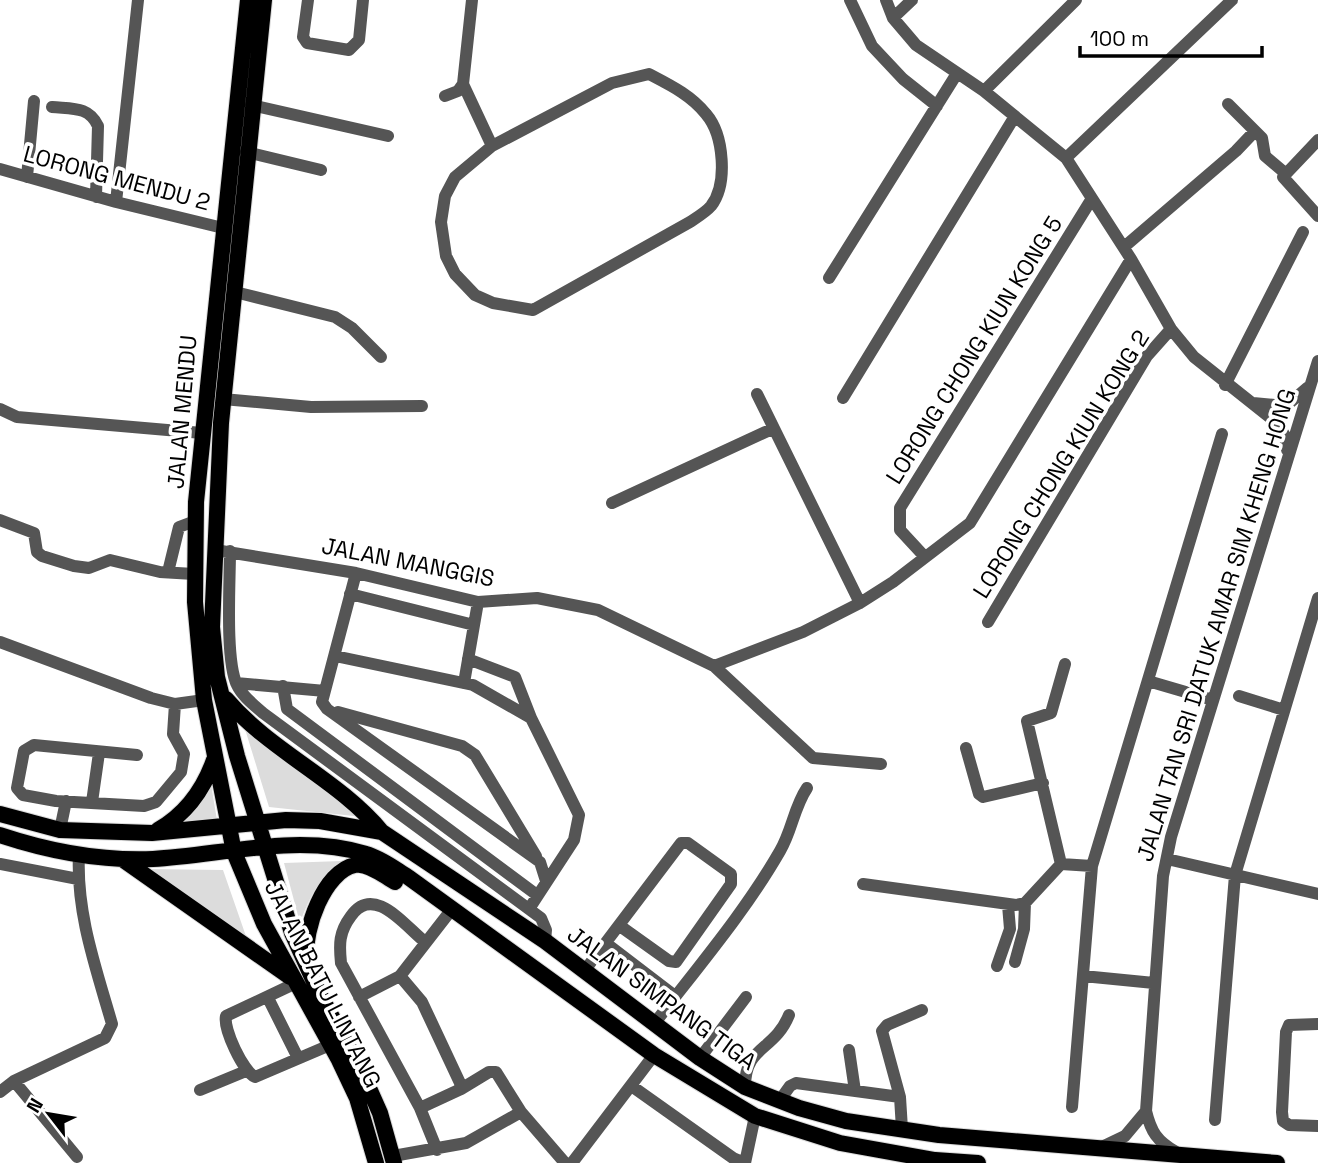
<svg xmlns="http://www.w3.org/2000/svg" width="1318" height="1163" viewBox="0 0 1318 1163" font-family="'Space Grotesk',sans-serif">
	<rect width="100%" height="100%" fill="#fff"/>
	<path fill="#dcdcdc" d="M245 729 363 817 269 807Z
		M211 784 217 820 181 824Z
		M342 861C319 878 310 896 300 923L284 863Z
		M147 869 223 870 248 942Z"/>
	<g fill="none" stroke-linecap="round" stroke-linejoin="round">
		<g stroke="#dbdbdb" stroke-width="18">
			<path id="major" d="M248 0 196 502 195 602 204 700 234 852 264 924 339 1060 357 1098 376 1163
				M264 0 221 423 212 627 217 677 237 756 292 933 320 995 360 1068 380 1113 394 1163
				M226 699C271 752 338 779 382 832
				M0 814 60 830 152 833 286 820 320 821 382 832 545 941 700 1058 745 1087 799 1108 846 1121 939 1135 1277 1163
				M158 830C186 814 203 791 214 760
				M0 835C48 851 102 861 153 859 222 855 299 833 366 854 381 858 395 869 408 877L654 1055 755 1116 840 1143 935 1160 978 1163
				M122 859 290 977
				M307 957C303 931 324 871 355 865 368 862 384 876 395 882"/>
		</g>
		<path stroke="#555" stroke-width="12" d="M308 0 303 37 307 43 349 50 359 40 363 0
			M850 0 872 46 903 79 937 106
			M886 0 893 18 916 45 984 91 1066 158 1131 259 1171 329 1194 357 1277 423 1285 436 1287 450
			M893 18 912 0
			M649 74C670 85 691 95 706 114 724 135 728 184 711 206 706 212 696 218 690 222L533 310 493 303 475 295 455 274 446 256 441 222 445 196 455 177 492 146 612 83Z
			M463 84 492 146
			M984 91 1076 0
			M445 96 458 91 463 84 472 0
			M1228 104 1262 138 1265 156 1285 173
			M251 105 388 136
			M52 107C72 109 89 106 98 126L96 197
			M1318 140 1283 177 1318 216
			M246 152 321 170
			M1066 158 1232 0
			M0 169 116 202 223 228
			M27 177 34 101
			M116 202 138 0
			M1124 247 1236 151 1255 131
			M829 278 956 75
			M235 292 335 317 352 328 381 357
			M1225 385 1303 232
			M757 394 860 603
			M843 398 1015 116
			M223 399 311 407 422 406
			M1253 403 1286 406 1307 388
			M0 409 17 417 202 433
			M612 503 772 429
			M0 520 34 533 37 552 42 556 74 566 89 568 110 560 160 572 194 574
			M215 550 356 573 478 602 537 598 598 610 714 666 813 758 881 764
			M230 551C230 582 225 660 237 685 242 696 254 705 263 713L541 918 546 930 545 941
			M924 556 900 530V508L1091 200
			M168 572 179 527 195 521
			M356 573 322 702 327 709 540 862 546 881
			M350 594 474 625
			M988 622 1147 356 1171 329
			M0 642 151 698 175 704 204 700
			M335 656 473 685 531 718 579 815 574 840 529 909
			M468 659 515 677 531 718
			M714 666 803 632 860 603 893 582 970 523 1131 259
			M1148 681 1213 700
			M236 683 325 691
			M464 683 478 602
			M283 686 287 709 537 895
			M1239 696 1284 710
			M338 712 462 746 475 755 536 856
			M966 748 979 794 983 797 1043 783
			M137 755 34 745 24 751 17 788 23 795 56 801 144 806 156 802 181 772 184 754 173 734 175 704
			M92 802 99 753
			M60 830 66 801
			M1167 859 1318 894
			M0 864 78 879
			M1061 864 1027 721 1051 713 1065 664
			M863 884 1016 905 1025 903 1061 864 1092 866
			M425 942C404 925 374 884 351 916 339 932 339 944 341 963L420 1108 437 1150
			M607 944 675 996
			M1015 962 1024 929 1025 903
			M997 966 1010 929 1008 905
			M585 970 681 843H688L731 874V884L676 962 669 961 620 926
			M400 976 422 1002 460 1083 461 1089 420 1108
			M1083 976 1154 983
			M296 983 226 1016C223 1029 243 1071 255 1077L330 1045
			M359 997 400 976 452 909
			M268 998 298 1058
			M654 1024C697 968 745 912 780 851 792 831 794 807 807 788
			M1318 1024 1289 1025 1286 1032 1282 1112 1283 1121 1289 1125 1318 1126
			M849 1050 855 1091
			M700 1058 746 997
			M14 1081 77 1157
			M633 1087 733 1158 745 1163
			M745 1087C745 1045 774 1052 789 1015
			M461 1089 489 1072H496L521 1112
			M200 1090 246 1071
			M0 1092 14 1081 105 1038 112 1024C96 968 76 913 79 854
			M900 1097 882 1031 887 1025 922 1010
			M780 1100 790 1086 796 1083 900 1097 902 1129
			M1072 1107 1092 866 1222 434
			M1215 1120 1235 875 1318 598
			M1102 1147 1125 1136 1146 1111
			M1176 1152C1157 1141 1151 1132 1146 1111L1163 876 1171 837 1318 361
			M393 1156 466 1143 521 1112 565 1163
			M572 1163 654 1055
			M745 1163 755 1116"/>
		<use href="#major" stroke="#000" stroke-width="16"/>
	</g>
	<g text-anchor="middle" stroke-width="7" stroke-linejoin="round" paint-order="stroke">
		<g font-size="23" fill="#000" stroke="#fff">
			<text transform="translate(117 178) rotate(15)" y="8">LORONG MENDU 2</text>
			<text transform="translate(974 350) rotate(-58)" y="8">LORONG CHONG KIUN KONG 5</text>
			<text transform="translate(182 412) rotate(-85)" y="8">JALAN MENDU</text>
			<text transform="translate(1061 464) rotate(-58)" y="8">LORONG CHONG KIUN KONG 2</text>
			<text transform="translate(408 562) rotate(11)" y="8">JALAN MANGGIS</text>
			<text transform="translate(1216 625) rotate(-73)" y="8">JALAN TAN SRI DATUK AMAR SIM KHENG HONG</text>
			<text transform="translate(323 984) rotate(63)" y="8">JALAN BATU LINTANG</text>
			<text transform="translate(662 998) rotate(36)" y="8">JALAN SIMPANG TIGA</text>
		</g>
	</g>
	<g transform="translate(49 1114) rotate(301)" stroke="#ffffff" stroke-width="5" paint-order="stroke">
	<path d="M0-5L12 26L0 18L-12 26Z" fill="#000000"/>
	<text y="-10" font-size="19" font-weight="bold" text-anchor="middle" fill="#000000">N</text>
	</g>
	<path d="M1080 46v10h182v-10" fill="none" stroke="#000000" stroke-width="3.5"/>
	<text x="1090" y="46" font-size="21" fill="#000000" stroke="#ffffff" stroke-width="5" paint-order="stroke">100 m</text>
</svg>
